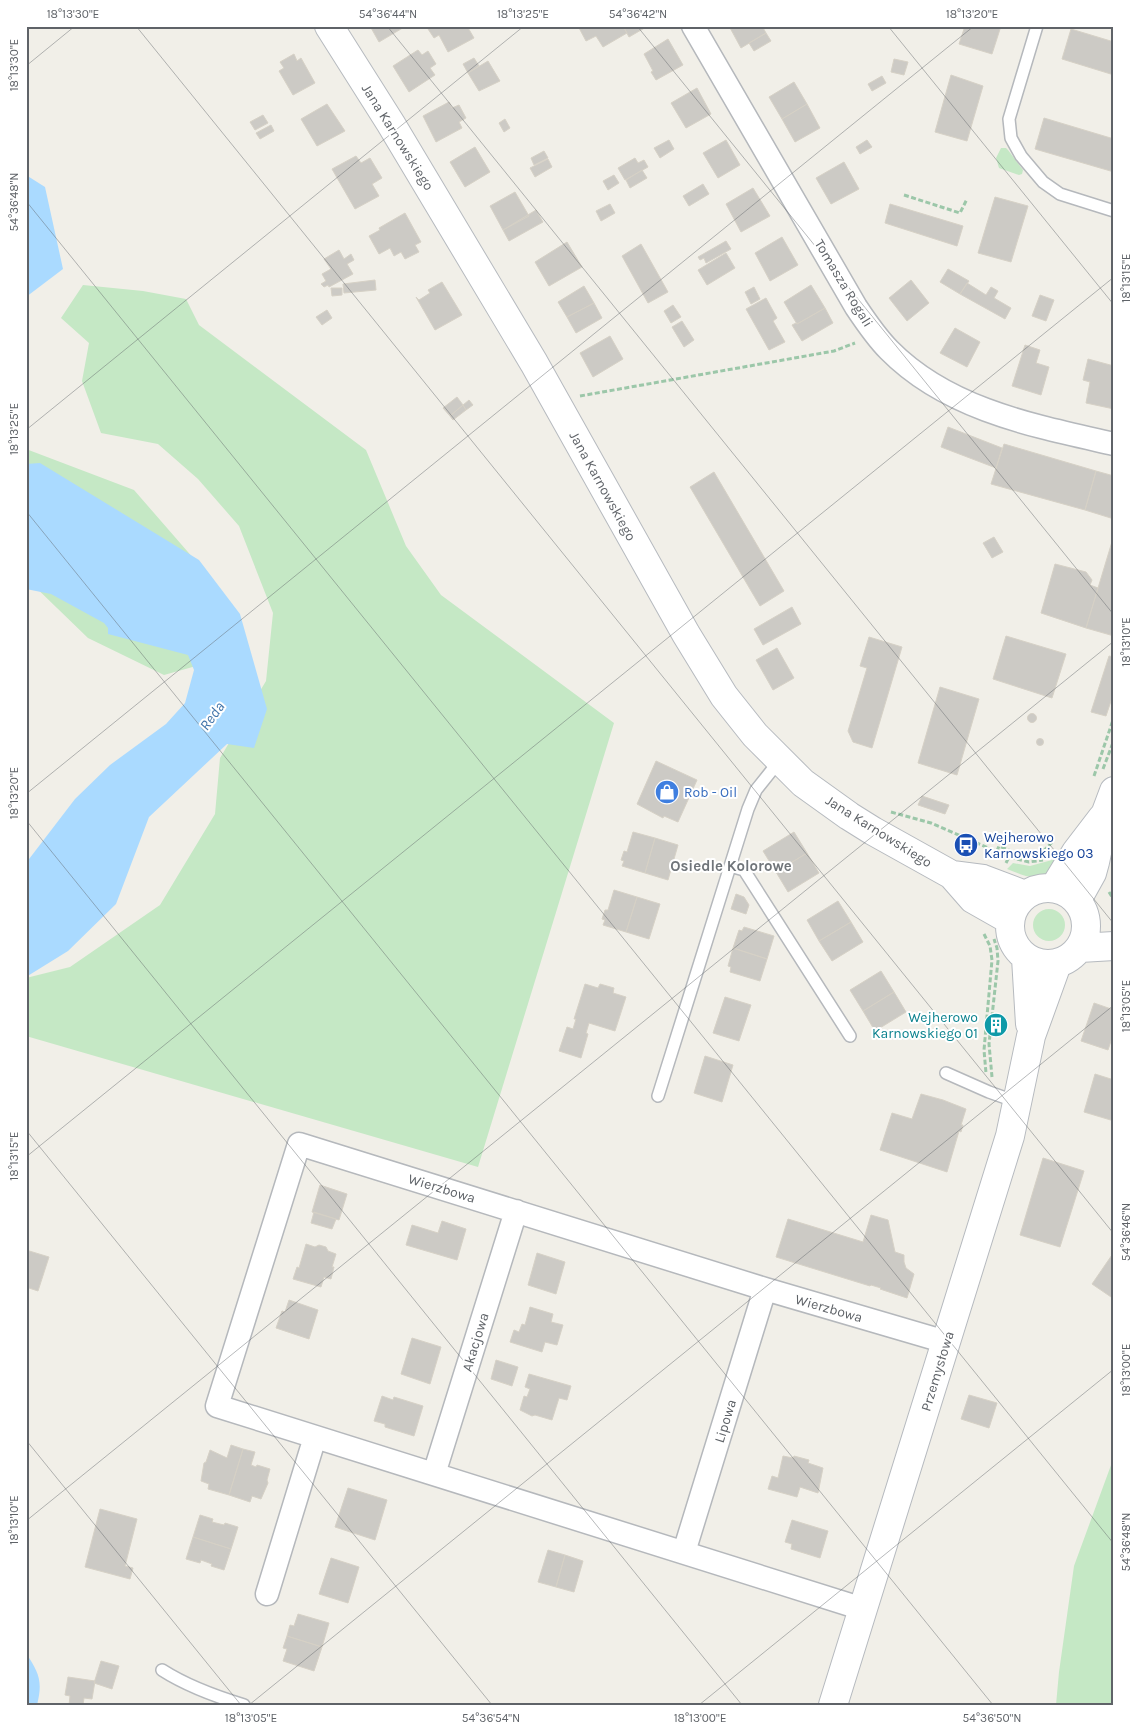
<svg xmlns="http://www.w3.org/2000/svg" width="1140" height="1731" viewBox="0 0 1140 1731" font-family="Karla,sans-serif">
	<rect width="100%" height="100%" fill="#f1efe8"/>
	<path fill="#c5e8c5" d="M1001 148H1006L1008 150 1023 170 1022 174 1019 175 999 168 996 158Z
		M83 285 143 291 186 299 199 325 366 450 406 546 441 595 614 723 478 1167 26 1036V978L70 967 160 905 215 814 220 758 266 681 273 613 239 526 198 479 158 444 101 433 82 381 89 343 61 318Z
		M26 449 134 490 201 567 214 661 164 675 88 638 26 578Z
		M1052 860H1058C1043 885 1030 878 1007 869L1013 863 1030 866Z
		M1033 925a16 16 0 1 1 32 0a16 16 0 1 1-32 0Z
		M1114 1457V1705H1056L1059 1672 1074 1566Z"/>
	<path fill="#aadaff" d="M26 175 45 187 63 269 26 297Z
		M40 463 199 560 240 614 267 709 254 748 227 744 149 817 116 904 68 951 26 977V863L75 799 110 765 166 724 185 703 194 670 188 655 108 634V628L104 623 51 594 26 589V464Z
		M26 1653C39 1673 43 1681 37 1705H26Z"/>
	<path fill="#cccac5" stroke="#d6d1c6" d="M370 26H406L379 42Z
		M433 26H467L474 38 448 52 439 35 434 38 428 29Z
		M578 26H623L627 33 603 47 596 36 586 41Z
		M623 26H648L629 37Z
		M729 26H762L766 33 741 48Z
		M965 26H1001L992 54 959 44Z
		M1071 29 1114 42V75L1062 59Z
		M766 33 771 41 754 51 749 43Z
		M668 39 683 65 656 80 651 72 653 71 644 54Z
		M418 50 422 55 428 51 436 64 430 68 435 75 409 92 393 66Z
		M294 54 297 61 301 58 315 83 293 95 279 71 284 68 280 62Z
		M474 58 479 66 468 73 463 64Z
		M894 59 908 62 904 75 891 72Z
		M488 61 500 81 479 91 468 73Z
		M951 75 983 86 967 141 935 132Z
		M882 76 886 83 872 91 868 84Z
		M794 82 807 104 782 119 769 97Z
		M697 88 711 114 686 128 671 103Z
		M449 102 452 108 459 105 466 118 459 122 462 128 436 142 423 116Z
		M327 104 345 131 317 146 301 119Z
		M807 104 820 128 795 142 782 119Z
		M263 115 268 123 255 130 250 122Z
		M1044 118 1114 139V172L1035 149Z
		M505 119 510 128 504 132 499 123Z
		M271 125 274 131 260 139 256 133Z
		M669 140 674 149 660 158 654 148Z
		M726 140 740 165 718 178 703 153Z
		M867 140 872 147 860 154 856 147Z
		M475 147 490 172 465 187 450 162Z
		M544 151 548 158 534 165 531 158Z
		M356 156 361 163 370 158 382 178 372 184 379 196 355 209 332 169Z
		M635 158 638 163 644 160 648 167 625 180 618 168Z
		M548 159 552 167 535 177 530 168Z
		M844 162 859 189 831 204 816 178Z
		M642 170 647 178 630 188 626 180Z
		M614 175 619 183 608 190 603 181Z
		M703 184 709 194 689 206 683 196Z
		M753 188 770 216 741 232 726 204Z
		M515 192 529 216 503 230 490 206Z
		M995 197 1028 206 1011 262 978 253Z
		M610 204 615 213 601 221 596 211Z
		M890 204 963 226 957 246 885 223Z
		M536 210 543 222 509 241 503 230Z
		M405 213 421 242 415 245 419 252 405 259 401 252 394 256 390 248 379 254 369 236 380 230 379 228Z
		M782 237 798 265 770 281 755 253Z
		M726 241 731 249 706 263 704 258 700 260 698 257Z
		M567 242 582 267 549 286 535 262Z
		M641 244 668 292 648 303 622 256Z
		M339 250 344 259 351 254 354 260 347 264 353 274 329 287 328 285 324 287 321 284 326 281 322 274 331 269 324 259Z
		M726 253 735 268 707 285 698 270Z
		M948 269 969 281 960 294 940 282Z
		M375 280 376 290 344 293 343 284Z
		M911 280 929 303 907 321 889 298Z
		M442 282 462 315 435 330 416 297 419 300 430 293 428 290Z
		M967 283 986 295 991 287 998 291 994 298 1011 308 1005 319 960 294Z
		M811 285 825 308 797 324 784 302Z
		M584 286 594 303 567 317 558 302Z
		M754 287 760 299 751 304 745 292Z
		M331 288H342V295L332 296Z
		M1040 295 1054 300 1046 321 1032 316Z
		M766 298 777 318 773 321 785 342 769 350 746 309Z
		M594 303 602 318 576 333 567 317Z
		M673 305 681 317 671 323 664 311Z
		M825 308 833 323 802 341 792 325 796 323 797 324Z
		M327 310 332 318 322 325 316 317Z
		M682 321 694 340 684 347 672 327Z
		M955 328 980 342 967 367 940 353Z
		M610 336 623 359 593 377 580 353Z
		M1025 345 1040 350 1036 363 1049 367 1041 395 1012 386Z
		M1088 359 1114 366V409L1086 403 1090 382 1083 380Z
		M457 397 463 405 450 416 443 408Z
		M469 400 473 405 466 410 463 405Z
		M463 405 466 410 453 420 450 416Z
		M948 427 1002 448 996 468 941 447Z
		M1004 444 1096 471 1085 510 991 484Z
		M1096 471 1114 476V519L1085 510Z
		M714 472 784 591 760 606 690 487Z
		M1114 535V636L1086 628Z
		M994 537 1003 552 992 558 983 543Z
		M1055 564 1086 572 1092 580 1090 585 1098 588 1086 628 1041 613Z
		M792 607 801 624 763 645 754 629Z
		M1006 636 1066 654 1052 698 993 679Z
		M869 637 902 647 872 748 853 742 848 731 867 668 860 666Z
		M777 648 794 678 773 690 756 660Z
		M1109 656 1114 657V692L1106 716 1091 712Z
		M940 687 979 699 957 775 918 763Z
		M1027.5 718a4.5 4.5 0 1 1 9 0a4.5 4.5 0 1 1-9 0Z
		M1036.5 742a3.5 3.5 0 1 1 7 0a3.5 3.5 0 1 1-7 0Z
		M656 761 697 780 678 822 664 816 663 818 637 804Z
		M922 796 949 805 945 814 918 805Z
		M633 832 655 838 645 873 622 866 624 861 621 860 624 851 627 852Z
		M794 832 807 853 776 872 763 851Z
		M655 838 678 845 668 880 645 873Z
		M807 853 819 873 788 892 776 872Z
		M614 890 637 897 626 932 603 925 605 920 602 919 605 910H608Z
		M736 894 744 897 749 905 746 914 731 909Z
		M637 897 660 904 649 939 626 932Z
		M838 901 851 922 819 941 807 920Z
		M851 922 863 942 832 961 819 941Z
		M744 927 774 936 767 959 733 948 739 930 742 931Z
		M733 948 767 959 760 981 730 972 731 967 728 966Z
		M881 971 894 992 863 1011 850 990Z
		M585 984 598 988 600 984 614 988 613 993 626 997 615 1031 589 1023 586 1033 588 1034 581 1058 559 1051 567 1027 573 1029 576 1019H574Z
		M894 992 906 1012 875 1031 863 1011Z
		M725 997 751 1005 739 1041 713 1033Z
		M1094 1003 1114 1010V1032L1108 1050 1081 1041Z
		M995 1017 999 1018 998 1033H993Z
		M705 1056 733 1065 722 1102 694 1093Z
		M1095 1074 1114 1080V1121L1084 1112Z
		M921 1094 943 1100 966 1109 961 1125H963L961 1132 959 1131 947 1172 880 1150 892 1113 912 1119Z
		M1043 1158 1084 1171 1060 1247 1020 1235Z
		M320 1185 347 1194 339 1220 312 1212Z
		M314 1212 336 1219 332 1229 311 1223Z
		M871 1215 888 1220 895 1252 904 1255V1262L906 1268 914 1274 907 1298 880 1289 881 1288 871 1285 870 1286 776 1257 788 1219 863 1242Z
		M442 1221 466 1229 457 1260 406 1245 412 1225 438 1233Z
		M306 1244 315 1247 319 1245 326 1247 328 1251 336 1254 332 1267H334L331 1279 324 1277 321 1287 293 1279 297 1267 299 1268Z
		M26 1250 49 1257 38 1291 26 1287Z
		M1114 1252V1299L1092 1284Z
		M537 1253 565 1262 556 1294 528 1285Z
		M289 1300 318 1310 309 1339 276 1328 282 1311 285 1312Z
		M530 1307 553 1314 551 1322 563 1325 557 1345 545 1342 542 1352 510 1342 514 1330 519 1332 522 1324 525 1325Z
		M412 1338 441 1347 430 1384 401 1374Z
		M496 1360 518 1367 512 1386 491 1379Z
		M529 1374 571 1386 567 1400 559 1398 552 1420 535 1415 532 1416 520 1410 524 1396 527 1397 530 1389 525 1387Z
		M969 1395 997 1403 989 1428 961 1419Z
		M382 1396 393 1400 394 1397 423 1406 414 1436 385 1427V1424L374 1421Z
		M231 1445 243 1449 229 1495 208 1489 209 1484 201 1481 204 1463 206 1462 210 1450 227 1458Z
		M243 1449 255 1452 251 1465 256 1467 257 1465 270 1469 267 1480 268 1483 261 1499 252 1496 250 1502 229 1495Z
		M783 1456 793 1458 794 1456 809 1460 808 1463 823 1468 818 1493 800 1487 797 1497 768 1489 772 1476 778 1478Z
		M348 1488 387 1500 375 1540 335 1527Z
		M100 1509 137 1519 125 1566 133 1568 130 1579 85 1567Z
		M200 1515 213 1519 212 1522 224 1525 225 1523 238 1527 231 1549 193 1537Z
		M792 1520 828 1531 820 1558 791 1549 792 1544 785 1542Z
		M193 1537 231 1549 224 1570 211 1566 212 1564 201 1560 200 1563 186 1559Z
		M548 1550 565 1555 556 1587 538 1582Z
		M565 1555 583 1561 574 1592 556 1587Z
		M331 1558 359 1567 348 1603 319 1594Z
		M298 1614 329 1623 322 1647 287 1636 290 1625 294 1626Z
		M287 1636 322 1647 314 1671 283 1661 287 1649 283 1648Z
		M101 1661 119 1666 112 1689 94 1683Z
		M68 1677 95 1681 92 1699 84 1698 83 1705H69L70 1696 65 1695Z"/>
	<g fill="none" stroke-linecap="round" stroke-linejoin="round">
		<g stroke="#b5b8bc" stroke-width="14">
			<path id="lane" d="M1037 26 1009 119 1011 138 1021 156 1043 182 1060 194 1114 211
				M730 866 744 870 850 1036
				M946 1073 989 1092 1017 1102
				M658 1096 748 809 756 790 780 760
				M162 1670C187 1686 214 1696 244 1705"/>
		</g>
		<g stroke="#b5b8bc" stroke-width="25">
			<path id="street" d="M693 26 856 307C866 322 876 337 889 350 948 410 1035 426 1114 444
				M434 1474 516 1211
				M684 1552 765 1289
				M267 1594 315 1437
				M863 1609 217 1406 299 1144 765 1289 946 1342"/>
		</g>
		<g stroke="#b6babf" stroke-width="30">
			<path id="secondary" d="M329 26 391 124 534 363 686 634 724 696 755 735 803 783 849 816 873 831 952 875 983 879 1025 895
				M952 875 973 899 1010 920
				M1010 926a38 38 0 1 1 76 0a38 38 0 1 1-76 0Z
				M1054 888 1076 852 1102 818
				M1077 900 1092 873 1095 862 1105 815 1114 791
				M1080 948 1114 946
				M1026 958 1030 1024
				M833 1705 1010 1136 1031 1036 1057 964"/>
		</g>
		<path stroke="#9cc7a9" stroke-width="3" stroke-dasharray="5 2.5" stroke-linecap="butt" d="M904 195 960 213 967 199
			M580 396 834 351 855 343
			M1103 769 1114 740
			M1094 776 1114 717
			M891 812 931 823 1009 857
			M994 858 999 846C1021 855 1034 864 1052 842
			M1006 863 1009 857 1029 862 1043 860
			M1109 892 1114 900
			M984 934 990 946 992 960 984 1050 986 1073
			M992 1077 989 1044 998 961 997 948 994 939"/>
		<use href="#lane" stroke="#fff" stroke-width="11"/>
		<use href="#street" stroke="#fff" stroke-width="22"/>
		<use href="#secondary" stroke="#fff" stroke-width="28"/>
	</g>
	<path fill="none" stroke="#5f6368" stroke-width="1" stroke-opacity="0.45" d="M136 26 1114 1234M387 26 1114 924M637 26 1114 615M888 26 1114 305M26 66 75 26M26 201 1114 1544M26 430 524 26M26 511 993 1705M26 794 974 26M26 820 742 1705M26 1130 492 1705M26 1157 1114 277M26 1440 241 1705M26 1521 1114 641M249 1705 1114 1005M699 1705 1114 1369"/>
	<defs>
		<g id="shop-disc" transform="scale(1.25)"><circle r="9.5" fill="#3f7fe0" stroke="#fff"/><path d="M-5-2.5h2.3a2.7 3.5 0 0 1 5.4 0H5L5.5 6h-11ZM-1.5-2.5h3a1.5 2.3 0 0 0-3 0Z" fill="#fff"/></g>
		<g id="bus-disc" transform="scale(1.25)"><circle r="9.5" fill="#1a4fb4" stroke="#fff"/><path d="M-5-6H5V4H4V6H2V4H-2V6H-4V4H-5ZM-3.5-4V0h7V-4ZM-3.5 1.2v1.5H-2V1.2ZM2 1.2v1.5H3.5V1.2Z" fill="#fff"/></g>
		<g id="building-disc" transform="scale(1.25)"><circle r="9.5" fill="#0f9aa8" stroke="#fff"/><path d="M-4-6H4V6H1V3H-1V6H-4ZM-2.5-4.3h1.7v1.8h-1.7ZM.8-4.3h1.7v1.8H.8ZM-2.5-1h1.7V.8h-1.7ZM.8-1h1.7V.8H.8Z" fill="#fff"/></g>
	</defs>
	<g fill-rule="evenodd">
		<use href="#shop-disc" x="667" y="792"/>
		<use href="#bus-disc" x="966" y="845"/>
		<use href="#building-disc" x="996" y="1025"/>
	</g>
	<g text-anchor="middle" stroke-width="4" stroke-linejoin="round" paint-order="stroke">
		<g font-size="14" fill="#5f6368" stroke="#fff">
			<text transform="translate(398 137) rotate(58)" y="5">Jana Karnowskiego</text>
			<text transform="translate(844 283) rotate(59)" y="5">Tomasza Rogali</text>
			<text transform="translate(603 486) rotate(61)" y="5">Jana Karnowskiego</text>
			<text transform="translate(879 831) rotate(32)" y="5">Jana Karnowskiego</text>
			<text transform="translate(442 1188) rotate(17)" y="5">Wierzbowa</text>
			<text transform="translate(829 1308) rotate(16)" y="5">Wierzbowa</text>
			<text transform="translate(475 1342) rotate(-73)" y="5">Akacjowa</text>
			<text transform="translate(937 1371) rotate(-73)" y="5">Przemysłowa</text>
			<text transform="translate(725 1421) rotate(-73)" y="5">Lipowa</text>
		</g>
		<g font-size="14" fill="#366cbe" stroke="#fff" text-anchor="start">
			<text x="684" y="797">Rob - Oil</text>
		</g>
		<g font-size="14" fill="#164399" stroke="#fff" text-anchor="start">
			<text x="984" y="842">Wejherowo<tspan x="984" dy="16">Karnowskiego 03</tspan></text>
		</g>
		<g font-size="14" fill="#0d838f" stroke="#fff" text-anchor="end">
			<text x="978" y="1022">Wejherowo<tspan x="978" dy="16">Karnowskiego 01</tspan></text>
		</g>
		<g font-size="15" font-style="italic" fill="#4174aa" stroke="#fff">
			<text transform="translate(212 716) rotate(-54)" y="5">Reda</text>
		</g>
		<g font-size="15" font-weight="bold" fill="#70757a" stroke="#fff">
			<text x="731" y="871">Osiedle Kolorowe</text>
		</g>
	</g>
	<rect width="1140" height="1731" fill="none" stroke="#ffffff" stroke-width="55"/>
	<rect x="28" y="28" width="1084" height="1676" fill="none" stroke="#5f6368" stroke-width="2"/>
	<g font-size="12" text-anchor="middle" fill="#5f6368">
		<text x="73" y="18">18°13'30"E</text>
		<text x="388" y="18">54°36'44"N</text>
		<text x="523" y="18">18°13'25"E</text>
		<text x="638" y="18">54°36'42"N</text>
		<text x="972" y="18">18°13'20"E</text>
		<text transform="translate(14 65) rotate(-90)" y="4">18°13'30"E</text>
		<text transform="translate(14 202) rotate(-90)" y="4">54°36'48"N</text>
		<text transform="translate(1126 278) rotate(-90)" y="4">18°13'15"E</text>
		<text transform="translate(14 429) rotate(-90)" y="4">18°13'25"E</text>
		<text transform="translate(1126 642) rotate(-90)" y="4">18°13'10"E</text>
		<text transform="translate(14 793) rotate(-90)" y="4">18°13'20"E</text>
		<text transform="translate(1126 1006) rotate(-90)" y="4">18°13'05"E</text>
		<text transform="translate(14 1156) rotate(-90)" y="4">18°13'15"E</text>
		<text transform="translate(1126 1232) rotate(-90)" y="4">54°36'46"N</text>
		<text transform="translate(1126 1370) rotate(-90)" y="4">18°13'00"E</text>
		<text transform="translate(14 1520) rotate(-90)" y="4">18°13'10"E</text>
		<text transform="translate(1126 1542) rotate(-90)" y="4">54°36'48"N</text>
		<text x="251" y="1722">18°13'05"E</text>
		<text x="491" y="1722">54°36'54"N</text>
		<text x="700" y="1722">18°13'00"E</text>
		<text x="992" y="1722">54°36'50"N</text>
	</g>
</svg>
